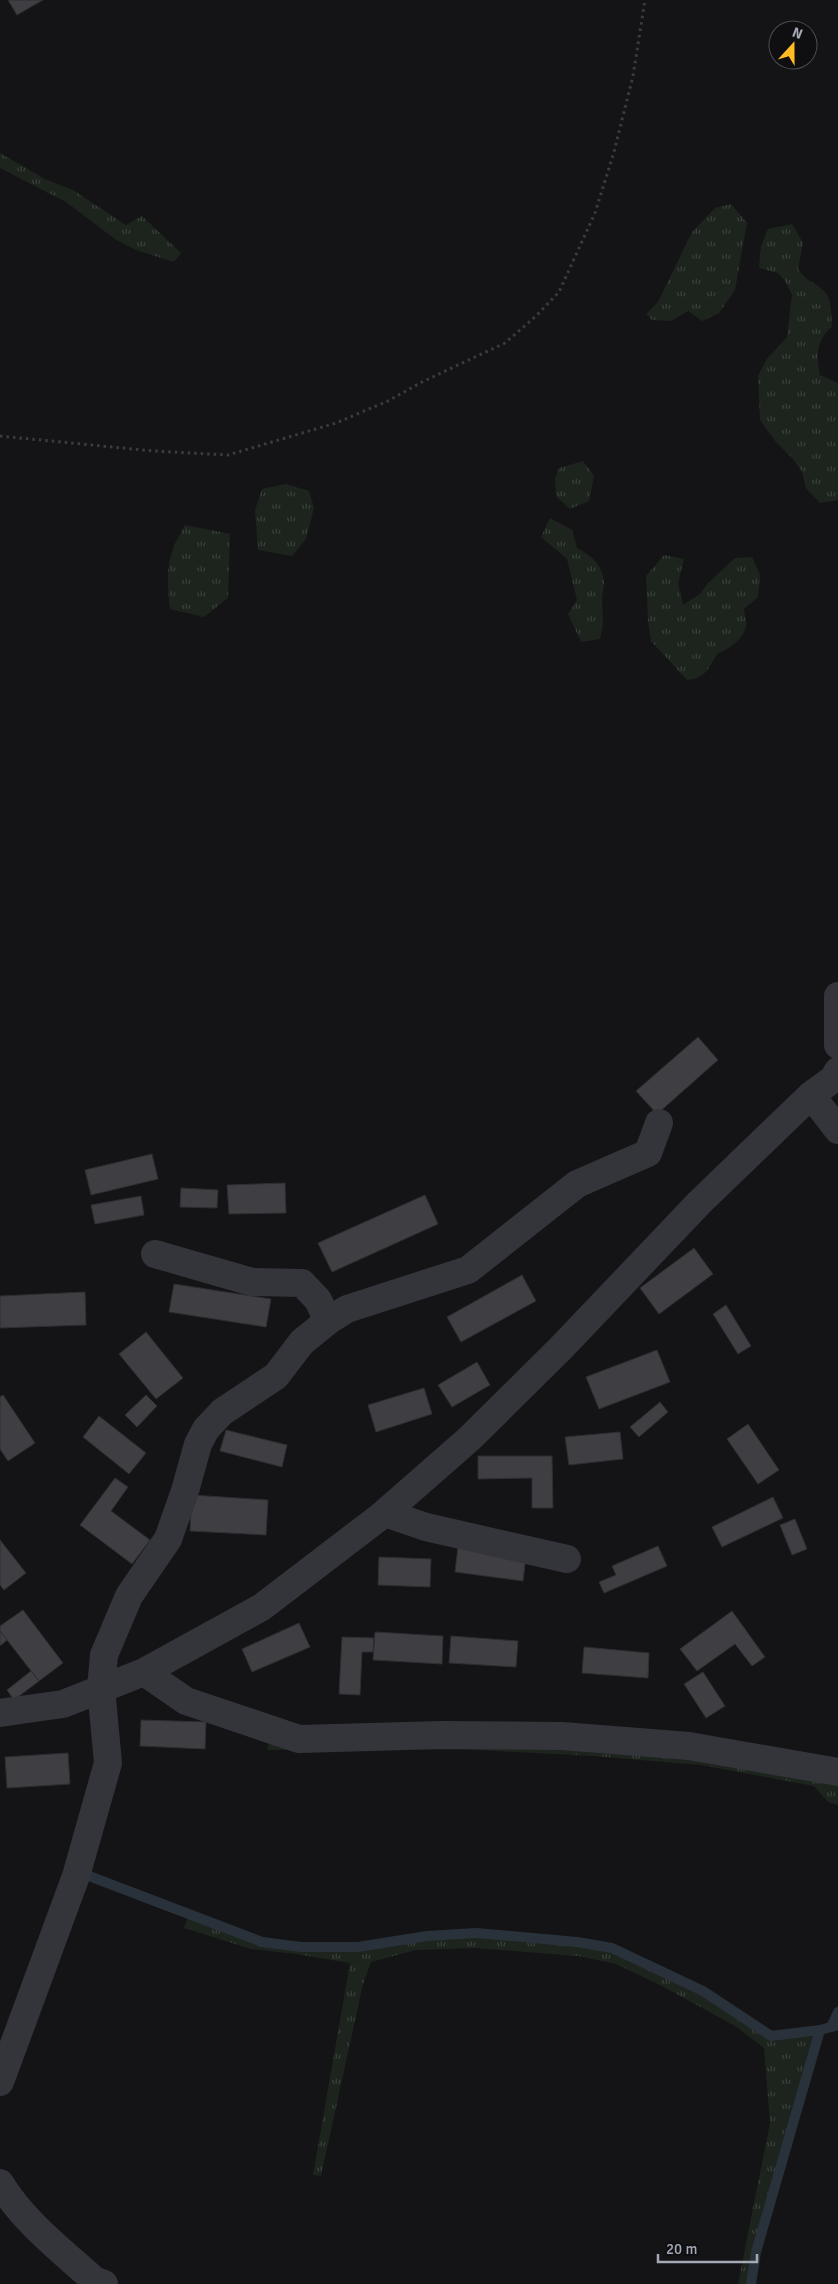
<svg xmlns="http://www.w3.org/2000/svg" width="838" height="2284" viewBox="0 0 838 2284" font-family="Signika,sans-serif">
	<defs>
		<pattern id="grass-tufts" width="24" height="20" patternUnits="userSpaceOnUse" patternTransform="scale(1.25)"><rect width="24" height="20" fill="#1c241d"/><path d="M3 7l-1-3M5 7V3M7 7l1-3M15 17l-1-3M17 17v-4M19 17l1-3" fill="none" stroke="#3a413c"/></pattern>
	</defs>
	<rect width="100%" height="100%" fill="#141416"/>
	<path fill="url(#grass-tufts)" d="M0 153 45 179 73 190 126 225 142 216 181 253 174 262 136 250 115 239 66 202 0 168Z
		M731 204 747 223 735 290 719 313 702 321 688 311 671 321 652 320 646 314 658 302 692 232 715 208Z
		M792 224 803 243 798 269C806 281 812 281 822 289 833 298 831 315 832 327 816 339 816 357 820 375L838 383V500L820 503 806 488 802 472 794 460 776 442 760 420 758 376 766 360 787 337 792 295 785 281 778 273 759 268 761 246 768 229Z
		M583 461 594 476 589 501 570 509 556 496 555 479 559 468Z
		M286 484 309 491 314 508 306 539 292 556 258 550 255 510 262 489Z
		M550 518 572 530 577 548C592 556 603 565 604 583 604 589 602 594 602 599 602 617 605 620 600 639L581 642 568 614 577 600 567 559 541 537Z
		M185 525 230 534 228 598 204 617 170 609C166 572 166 557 185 525Z
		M664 555 684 559 678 583 683 605 700 594 708 583 735 558 752 557 760 575 758 597 744 609C744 614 747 621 746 626 744 639 728 650 717 654 708 669 706 678 687 680L651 641 648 621 646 576Z
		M269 1742 695 1752 838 1781V1805L828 1802 814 1786 701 1765 593 1756 459 1749 267 1750Z
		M188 1917 262 1945 301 1950H358L431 1939 476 1937 578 1946 613 1953 703 1994 769 2040 816 2034 752 2255 747 2284H738L770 2123 764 2048 735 2026 662 1986 616 1964 578 1956 475 1948 416 1950 371 1962 363 1984 321 2176 313 2175 350 1963 296 1954 251 1949 184 1928Z"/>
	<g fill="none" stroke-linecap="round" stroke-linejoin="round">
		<path stroke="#29323a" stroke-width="10" d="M89 1876 262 1942 301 1947H358L427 1936 476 1933 577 1942 612 1948 703 1991 771 2036 820 2030 838 2025
			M831 2027 838 2012
			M751 2284 756 2252 820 2030"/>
	</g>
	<path fill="#3e3e43" stroke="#2e2e32" d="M8 0H43L17 15Z
		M698 1037 718 1060 657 1114 636 1091Z
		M152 1154 158 1179 91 1195 85 1170Z
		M285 1183 286 1213 229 1214 227 1185Z
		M181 1188 218 1190 217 1208 180 1207Z
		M425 1195 438 1224 332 1272 318 1243Z
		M141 1196 144 1215 95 1224 91 1205Z
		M694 1248 713 1274 659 1314 640 1288Z
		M522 1275 536 1301 461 1342 447 1317Z
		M174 1284 271 1299 266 1327 169 1312Z
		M85 1292 86 1325 0 1328V1296Z
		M726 1305 751 1346 738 1354 713 1314Z
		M146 1332 183 1378 156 1399 119 1354Z
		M657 1350 670 1382 599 1409 586 1377Z
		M477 1362 490 1385 452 1407 438 1385Z
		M424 1388 432 1414 376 1432 368 1405Z
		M3 1395 35 1443 8 1461 0 1449V1397Z
		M146 1395 157 1406 137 1427 125 1415Z
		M660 1402 668 1412 639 1437 630 1427Z
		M99 1416 146 1453 129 1474 83 1437Z
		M748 1424 779 1470 758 1484 727 1439Z
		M226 1430 287 1445 282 1467 220 1451Z
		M620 1432 623 1459 569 1465 565 1437Z
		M478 1456H552L553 1508H532V1478L478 1479Z
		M115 1478 128 1487 111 1511 150 1540 132 1564 80 1525Z
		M192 1495 268 1500 266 1535 190 1531Z
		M773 1497 783 1518 722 1547 712 1527Z
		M795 1519 807 1549 792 1555 780 1525Z
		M0 1540 26 1573 4 1590 0 1585Z
		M658 1546 667 1566 604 1593 599 1582 616 1575 612 1566Z
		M458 1547 526 1556 523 1581 455 1572Z
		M379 1557 431 1559 430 1587 378 1585Z
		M23 1610 63 1663 39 1681 0 1631V1626Z
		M732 1611 765 1657 752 1666 735 1644 697 1671 680 1649Z
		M299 1623 310 1647 252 1672 242 1649Z
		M0 1631 7 1640 0 1646Z
		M375 1632 443 1636 442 1664 373 1660Z
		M451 1636 518 1641 516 1667 449 1663Z
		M342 1637 374 1638 373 1652H362L360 1695 339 1694Z
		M584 1647 649 1653 648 1678 582 1673Z
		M31 1671 39 1681 14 1700 7 1690Z
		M703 1672 725 1706 706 1718 684 1684Z
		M141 1720 206 1722 205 1749 140 1746Z
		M68 1753 70 1784 7 1788 5 1757Z"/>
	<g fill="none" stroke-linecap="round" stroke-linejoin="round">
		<path stroke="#3a3c42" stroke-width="3" stroke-dasharray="2.5 4" stroke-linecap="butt" d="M0 436 153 451 228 455 336 423 388 401 422 382 505 343 536 316 559 292 595 213 614 152 633 76 645 0"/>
		<path stroke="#34353b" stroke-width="28" d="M838 996V1045
			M811 1095 838 1130
			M155 1254 252 1282 302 1283 318 1300 328 1321
			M385 1513 426 1527 567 1559
			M144 1672 186 1701 299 1739 442 1735 562 1736 689 1746 838 1772
			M0 1713 63 1704 144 1672 262 1607 381 1516 469 1439 561 1348 699 1203 811 1095 833 1079 838 1071
			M0 2082 76 1876 108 1763 101 1688 104 1655 129 1596 168 1539 185 1491 198 1444 206 1429 222 1412 276 1376 302 1342 328 1321 347 1309 468 1270 577 1184 648 1153 659 1123
			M0 2183C24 2222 61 2250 94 2280L104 2284"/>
	</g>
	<g transform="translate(793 45) rotate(21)"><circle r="24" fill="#0f0f11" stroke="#4b4d53"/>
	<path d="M0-4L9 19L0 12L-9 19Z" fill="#ffbd22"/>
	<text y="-8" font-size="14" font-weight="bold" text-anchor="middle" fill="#a4a9b7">N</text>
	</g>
	<path d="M658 2254v8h99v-8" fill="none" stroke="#a4a9b7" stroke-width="2.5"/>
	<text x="666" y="2254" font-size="15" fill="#a4a9b7" stroke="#0f0f11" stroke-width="4" paint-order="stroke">20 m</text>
</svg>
